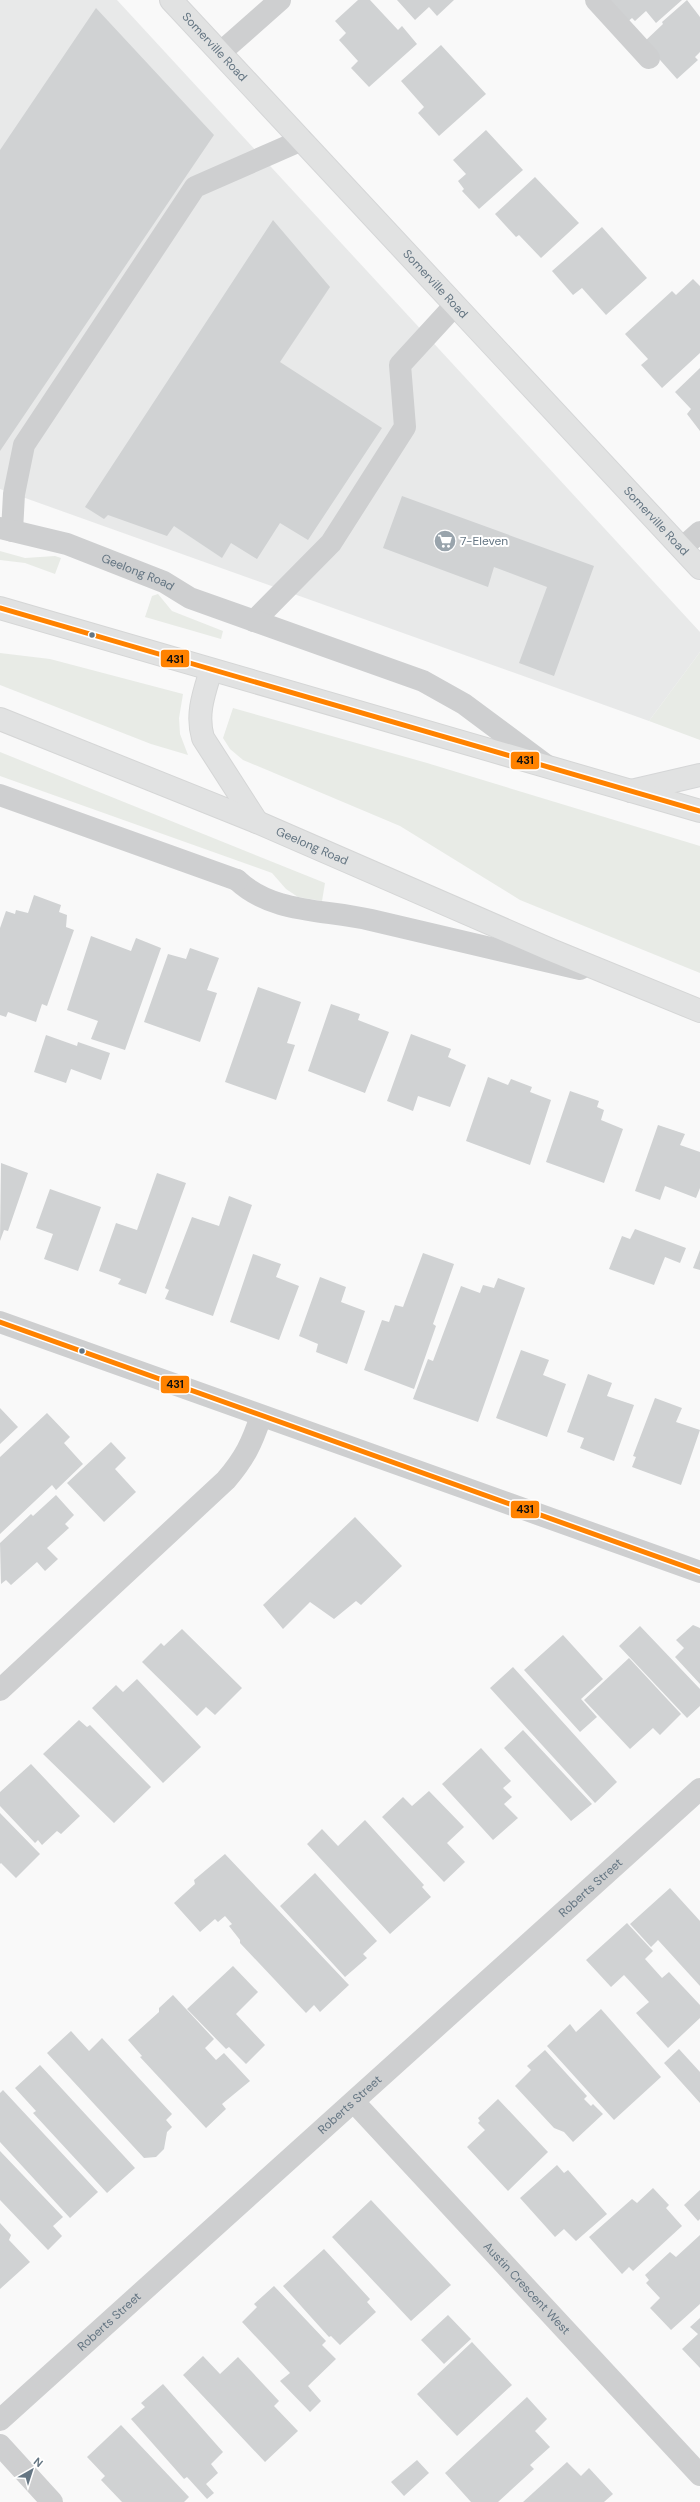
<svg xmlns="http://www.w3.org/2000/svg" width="700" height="2502" viewBox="0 0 700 2502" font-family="'DM Sans',sans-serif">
	<rect width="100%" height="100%" fill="#f9f9f9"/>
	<path fill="#e8e9e9" d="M0 0H117L700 632V652L649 721 0 489Z"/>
	<path fill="#e8ebe6" d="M0 551 25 558 55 556 61 558 55 574 25 563 0 560Z
		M158 594 172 611 223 631 221 639 145 617 152 596Z
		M700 652V740L649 721Z
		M0 653 50 659 183 694 179 718 180 734 188 755 151 744 0 685Z
		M233 708 427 763 700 846V973L520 900 400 826 243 760 230 749 223 738Z
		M0 752 325 883 322 901 298 897 286 889 272 873 0 776Z"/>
	<path fill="#d0d2d3" d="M358 0H370L398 30 402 26 417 44 369 87 351 68 358 61 339 40 346 33 335 21Z
		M397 0H454L437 16 429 7 415 20Z
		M601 0H682L656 23 646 11 635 21 632 18 625 24Z
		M687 0 700 17V52L695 57 698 60 677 79 644 42 663 24 662 22Z
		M96 8 214 135 0 451V150Z
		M441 45 486 94 439 136 418 113 424 107 401 81Z
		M486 130 523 170 479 209 462 191 464 189 458 181 466 174 453 160Z
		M535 177 579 223 541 258 519 235 516 237 495 214Z
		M273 220 330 287 280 362 382 428 308 540 280 523 257 559 231 543 222 558 174 526 167 536 108 515 104 519 85 507Z
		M602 227 647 278 606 315 582 288 573 295 552 271Z
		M693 279 700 286V353L662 388 641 365 648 359 625 334 672 291 676 295Z
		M700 368V431L687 414 691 409 675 392Z
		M402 496 594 566 554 676 519 663 547 587 494 567 488 587 383 548Z
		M34 895 61 905 59 912 67 915 66 927 74 930 47 1006 42 1004 36 1022 8 1012 6 1017 0 1015V928L6 911 15 914 16 910 28 913Z
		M91 936 131 951 136 938 161 948 125 1050 91 1039 98 1021 67 1010Z
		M190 948 219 958 207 990 217 993 200 1042 144 1022 168 954 186 959Z
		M258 987 301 1002 287 1043 295 1045 276 1100 225 1082Z
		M331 1004 360 1014 358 1020 389 1032 365 1093 308 1071Z
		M411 1034 451 1049 448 1057 466 1065 450 1107 418 1096 413 1111 387 1101Z
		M46 1035 77 1046 78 1042 110 1053 101 1080 71 1069 66 1083 34 1072Z
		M488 1077 508 1085 511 1079 532 1087 530 1092 551 1100 530 1165 466 1141Z
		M570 1091 599 1101 597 1107 604 1110 601 1120 623 1129 604 1183 546 1162Z
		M658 1125 685 1134 680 1145 700 1152V1188L696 1198 665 1186 660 1200 635 1191Z
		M1 1163 28 1173 8 1231 4 1230 0 1241Z
		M157 1173 186 1183 146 1294 118 1284 121 1279 99 1271 116 1223 137 1230Z
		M50 1189 101 1207 78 1271 44 1259 53 1234 36 1228Z
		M229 1196 252 1205 213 1316 165 1299 169 1290 165 1288 192 1217 219 1226Z
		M635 1229 686 1248 680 1263 665 1257 654 1285 609 1269 622 1236 630 1239Z
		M700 1250V1270L693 1268Z
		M423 1253 454 1264 433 1324 436 1326 414 1389 364 1370 382 1320 389 1322 395 1305 403 1307Z
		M253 1254 281 1264 276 1277 299 1286 279 1340 230 1322Z
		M320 1277 346 1287 341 1302 365 1311 347 1364 316 1352 318 1344 299 1336Z
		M498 1278 525 1288 478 1422 413 1399 428 1359 433 1361 461 1286 480 1293 483 1285 494 1288Z
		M521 1350 549 1360 543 1375 566 1384 547 1437 496 1418Z
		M588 1374 612 1383 607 1396 634 1405 614 1461 580 1448 584 1438 567 1432Z
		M655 1398 682 1408 676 1422 700 1430 681 1485 632 1467 636 1457 633 1456Z
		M0 1408 18 1427 0 1444Z
		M47 1413 70 1437 64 1443 83 1464 56 1490 52 1485 0 1534V1457Z
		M111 1442 126 1458 115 1469 136 1492 104 1522 67 1483Z
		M56 1495 74 1515 65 1524 69 1528 47 1548 58 1559 45 1571 37 1562 11 1585 6 1580 1 1584 0 1543 31 1514 33 1516Z
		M355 1517 402 1566 361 1605 356 1601 334 1619 310 1602 283 1629 263 1605Z
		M693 1625 700 1628V1684L675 1657 684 1648 676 1640Z
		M640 1626 700 1689V1706L687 1718 619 1646Z
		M182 1629 242 1688 215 1715 206 1707 197 1716 142 1662 161 1643 164 1646Z
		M563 1635 603 1679 581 1699 597 1717 580 1732 524 1670Z
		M629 1658 681 1714 660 1735 653 1728 630 1749 584 1700Z
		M513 1667 617 1782 595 1803 490 1688Z
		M137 1679 201 1747 163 1783 92 1708 116 1685 123 1692Z
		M79 1720 87 1727 90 1725 151 1787 114 1823 43 1754Z
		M523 1730 592 1804 571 1821 504 1748Z
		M481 1748 511 1781 503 1788 512 1797 504 1804 518 1818 493 1840 442 1784Z
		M31 1764 80 1816 61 1834 57 1831 42 1845 38 1840 35 1843 0 1806V1792Z
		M429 1791 464 1827 447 1843 465 1862 444 1882 382 1817 403 1797 412 1806Z
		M0 1813 40 1854 16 1878 1 1863 0 1864Z
		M365 1820 424 1885 422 1887 431 1897 390 1934 307 1844 322 1829 338 1846Z
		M225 1854 349 1985 320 2012 314 2005 306 2013 240 1943V1940L229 1926 232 1924 225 1916 218 1922 215 1919 200 1932 174 1903 195 1884 194 1880Z
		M315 1873 377 1941 363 1954 367 1958 345 1977 280 1906Z
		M670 1888 700 1921V1986L658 1940 651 1947 630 1924Z
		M627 1923 653 1951 645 1959 662 1978 669 1972 700 2005V2018L668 2048 636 2013 649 2002 624 1975 611 1987 586 1960Z
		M233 1966 258 1992 236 2014 265 2045 246 2064 229 2047 226 2049 187 2009Z
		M173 1995 214 2039 205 2048 216 2060 224 2053 250 2081 222 2104 226 2109 206 2128 140 2057 142 2056 128 2040 159 2012V2008Z
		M601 2009 661 2077 614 2120 547 2046 570 2024 576 2032Z
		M71 2031 89 2051 102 2038 172 2114 166 2120 172 2127 167 2132 164 2149 156 2157 144 2158 47 2053Z
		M679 2049 700 2072V2103L664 2063Z
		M545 2050 587 2096 584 2099 591 2106 593 2104 603 2114 573 2142 564 2132 554 2128 515 2086 531 2070 527 2066Z
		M40 2065 135 2168 107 2193 33 2113 36 2111 15 2088Z
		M3 2090 98 2192 70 2218 0 2142V2093Z
		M498 2099 548 2152 508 2191 467 2147 485 2130 478 2123 480 2121 478 2118Z
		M0 2151 63 2217 53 2226 62 2236 48 2250 0 2200Z
		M557 2165 564 2173 568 2170 607 2214 576 2241 564 2229 555 2237 520 2198Z
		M653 2188 669 2205 666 2208 682 2226 633 2271 629 2267 622 2274 589 2237 632 2199 637 2203Z
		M700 2190V2219L698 2221 684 2205Z
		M371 2200 451 2285 411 2321 332 2237Z
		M0 2223 11 2235 9 2240 30 2262 0 2289Z
		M700 2235V2304L671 2330 650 2308 660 2298 646 2283 649 2280 645 2275 670 2252 676 2257Z
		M324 2249 370 2299 367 2302 376 2312 340 2345 331 2336 329 2337 283 2286Z
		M274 2286 326 2341 322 2345 336 2359 308 2386 321 2401 310 2412 280 2381 290 2373 242 2322 257 2307 254 2304Z
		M448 2315 471 2339 444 2364 421 2340Z
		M700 2318V2368L682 2349 698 2334 690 2327Z
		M472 2342 512 2385 457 2436 417 2394Z
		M203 2356 220 2374 238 2357 279 2401 274 2406 298 2431 265 2462 183 2375Z
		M163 2384 223 2452 211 2464 218 2473 206 2484 214 2493 207 2499 187 2477 184 2479 131 2419 145 2407 141 2403Z
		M527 2397 547 2419 535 2431 550 2447 530 2465 534 2469 498 2502H471L445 2473Z
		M121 2425 189 2497 184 2502H122L101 2480 105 2476 87 2457Z
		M417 2460 429 2473 404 2496 391 2482Z
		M567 2462 581 2476 589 2468 613 2494 604 2502H523Z"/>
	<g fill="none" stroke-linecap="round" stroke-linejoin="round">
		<g stroke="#d5d6d7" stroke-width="24">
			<g id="primary">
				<path id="s4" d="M171 0 700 568"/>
				<path d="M631 791 700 775"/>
			</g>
		</g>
		<g stroke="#d5d6d6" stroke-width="24">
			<g id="trunk">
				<path d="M0 608 700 811"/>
				<path d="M211 670C204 693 196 714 203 738L257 822"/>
				<path id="s5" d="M0 719 257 822 551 950 700 1011"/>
			</g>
		</g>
		<path stroke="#cecfd0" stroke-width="22" d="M596 0 649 58
			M12 531 14 494 24 445 195 187 302 140
			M254 621 331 543 405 427 400 365 455 305
			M237 880C273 914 325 909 371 920 440 936 510 952 580 969"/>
		<g stroke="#cecfd0" stroke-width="22">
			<path d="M220 53 280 0"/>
			<path id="s1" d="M0 528 67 544 164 582 190 598 423 681 464 704 546 765"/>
			<path d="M682 548 700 532"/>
			<path d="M0 795 237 880"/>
			<path d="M0 1322 700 1572"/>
			<path d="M0 1690 226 1480C245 1458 252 1443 261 1416"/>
			<path id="s2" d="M354 2102 700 2475"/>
			<path d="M0 2445 52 2502"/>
		</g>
		<path stroke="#cecfd0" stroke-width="22" id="s3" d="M0 2420 700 1789"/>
		<use href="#primary" stroke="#e1e2e2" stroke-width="22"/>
		<use href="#trunk" stroke="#e1e2e2" stroke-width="22"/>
		<g stroke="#fff" stroke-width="8">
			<path id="bus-1" d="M0 608 700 811
				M0 1322 700 1572"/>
		</g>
		<use href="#bus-1" stroke="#ff8200" stroke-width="5"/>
	</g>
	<defs>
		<g id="supermarket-disc" transform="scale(1.15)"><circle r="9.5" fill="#99a4ac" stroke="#fff"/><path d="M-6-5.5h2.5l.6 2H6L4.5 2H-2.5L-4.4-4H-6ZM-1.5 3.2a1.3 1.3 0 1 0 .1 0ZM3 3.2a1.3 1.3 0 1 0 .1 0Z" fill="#fff"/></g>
	</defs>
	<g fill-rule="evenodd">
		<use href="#supermarket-disc" x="445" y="541"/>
	</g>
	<g fill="#657683" stroke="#fff" stroke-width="1.5">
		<circle cx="92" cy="635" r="3.5"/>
		<circle cx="82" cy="1351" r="3.5"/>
	</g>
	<g text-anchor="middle" stroke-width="4" stroke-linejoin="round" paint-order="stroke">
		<g font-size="12" fill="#657683" stroke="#fff">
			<text dy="4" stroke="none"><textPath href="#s4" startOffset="64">Somerville Road</textPath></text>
			<text dy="4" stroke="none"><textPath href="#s4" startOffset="388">Somerville Road</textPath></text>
			<text dy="4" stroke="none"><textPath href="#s4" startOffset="712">Somerville Road</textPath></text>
			<text dy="4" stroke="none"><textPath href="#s1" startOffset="145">Geelong Road</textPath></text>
			<text dy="4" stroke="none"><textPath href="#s5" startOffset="337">Geelong Road</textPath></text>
			<text dy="4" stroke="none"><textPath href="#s3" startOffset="795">Roberts Street</textPath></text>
			<text dy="4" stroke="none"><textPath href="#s3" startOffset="471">Roberts Street</textPath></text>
			<text dy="4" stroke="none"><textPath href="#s2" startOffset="254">Austin Crescent West</textPath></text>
			<text dy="4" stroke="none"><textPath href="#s3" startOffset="147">Roberts Street</textPath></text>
		</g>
		<g font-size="12" fill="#657683" stroke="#fff" text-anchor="start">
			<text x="460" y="545">7-Eleven</text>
		</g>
	</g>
	<g stroke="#fff" stroke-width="1.5">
		<rect x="160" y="649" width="30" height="19" rx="4" fill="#ff8200"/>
		<rect x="510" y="751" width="30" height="19" rx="4" fill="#ff8200"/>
		<rect x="160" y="1375" width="30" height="19" rx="4" fill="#ff8200"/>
		<rect x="510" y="1500" width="30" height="19" rx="4" fill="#ff8200"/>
	</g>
	<g font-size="11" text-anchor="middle" font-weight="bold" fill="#111">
		<text x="175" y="663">431</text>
		<text x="525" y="764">431</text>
		<text x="175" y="1388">431</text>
		<text x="525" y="1513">431</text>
	</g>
	<g transform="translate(32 2470) rotate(39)" stroke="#ffffff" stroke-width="3" paint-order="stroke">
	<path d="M0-3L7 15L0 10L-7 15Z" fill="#657683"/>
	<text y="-6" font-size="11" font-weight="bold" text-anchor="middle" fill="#657683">N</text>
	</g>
</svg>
